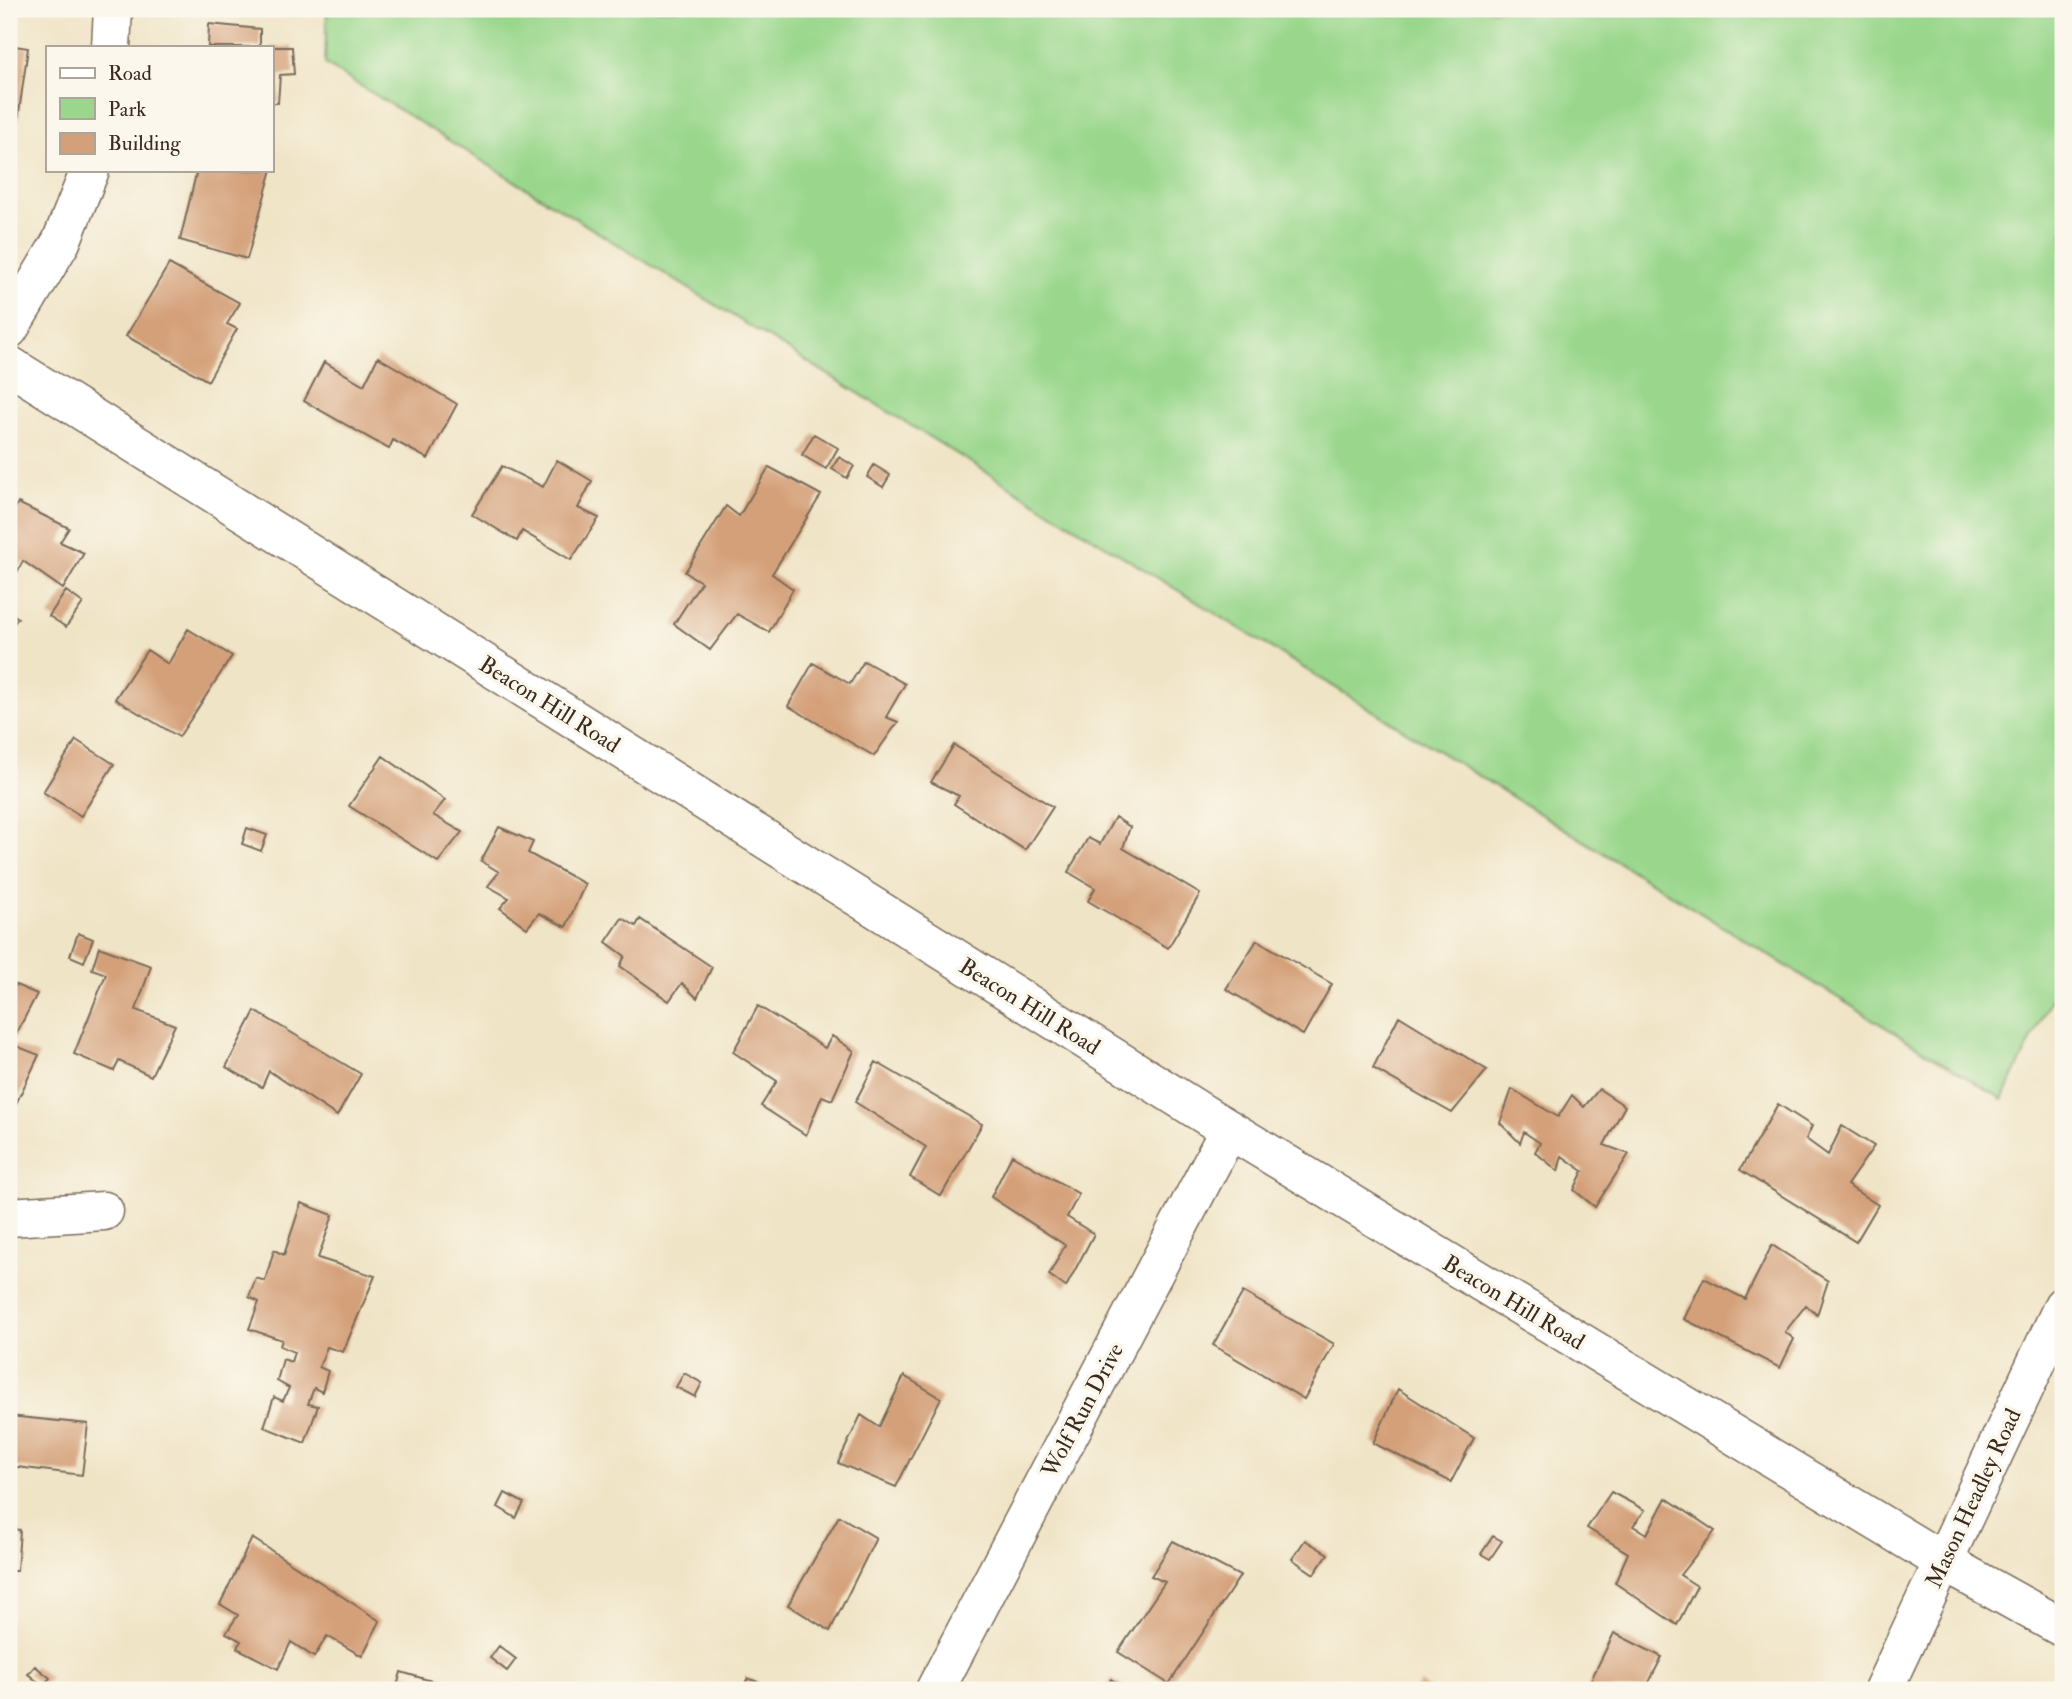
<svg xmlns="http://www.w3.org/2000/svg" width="2072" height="1699" viewBox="0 0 2072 1699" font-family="'IM FELL Double Pica',serif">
	<rect width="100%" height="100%" fill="#fbf7ec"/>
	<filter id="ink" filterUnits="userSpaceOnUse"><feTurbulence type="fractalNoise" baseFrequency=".0143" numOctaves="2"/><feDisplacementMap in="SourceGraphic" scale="14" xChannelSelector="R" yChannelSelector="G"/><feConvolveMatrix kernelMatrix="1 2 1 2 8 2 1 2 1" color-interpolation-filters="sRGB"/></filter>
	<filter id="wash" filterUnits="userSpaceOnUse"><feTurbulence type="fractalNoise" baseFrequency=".00686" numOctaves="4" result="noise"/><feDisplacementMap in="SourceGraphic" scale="28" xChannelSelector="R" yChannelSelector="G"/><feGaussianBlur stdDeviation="1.57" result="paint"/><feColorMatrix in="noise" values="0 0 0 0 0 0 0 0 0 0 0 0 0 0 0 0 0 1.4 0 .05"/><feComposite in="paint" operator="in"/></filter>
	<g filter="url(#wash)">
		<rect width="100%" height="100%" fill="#f0e4c6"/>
		<path fill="#9ad78c" stroke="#6a8055" stroke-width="2" d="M327 9H2063V976L2002 1099 325 64Z"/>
		<g id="blocks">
			<path fill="#d4a079" d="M209 24 260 29V47H208Z
				M9 45 28 48 14 148H9Z
				M271 47H292L294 74 280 75 278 103H271Z
				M271 162H274L247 259 180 240 197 170H271Z
				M169 264 240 303 227 324 237 329 208 381 126 336Z
				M378 357 457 404 428 459 393 440 389 449 304 401 324 362 364 385Z
				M814 434 838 448 826 469 802 455Z
				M839 457 854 466 847 478 832 469Z
				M557 460 592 481 578 508 599 518 571 560 522 531 517 541 472 514 502 466 543 487Z
				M874 465 890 475 883 487 867 477Z
				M769 467 821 495 772 574 793 589 769 632 737 614 710 650 674 624 701 582 685 572 726 506 739 516Z
				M18 503 69 528 60 542 84 553 63 589 23 561 14 578 9 574V517Z
				M66 591 83 603 66 627 49 616Z
				M9 611 18 618 9 630Z
				M188 629 232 656 179 737 115 699 147 650 168 664Z
				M864 661 905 684 886 717 898 722 874 756 788 706 813 663 850 684Z
				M76 740 114 764 81 816 43 792Z
				M954 745 1053 807 1025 850 954 804 959 796 931 782Z
				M383 756 445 800 433 815 462 832 438 862 349 806Z
				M1115 817 1130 827 1123 848 1200 894 1168 948 1088 901 1095 888 1068 872 1088 838 1100 844Z
				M499 827 533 842 528 853 585 884 566 927 539 913 527 928 500 908 509 898 488 886 499 872 481 861Z
				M247 828 267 835 261 851 242 844Z
				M622 918 636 926 640 919 712 967 697 998 682 983 669 1001 620 966 625 956 606 942Z
				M78 933 93 939 84 962 70 956Z
				M1257 940 1332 984 1303 1035 1226 989Z
				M99 947 151 966 136 1010 175 1025 151 1076 119 1061 114 1071 74 1054 106 974 92 969Z
				M9 982 37 994 11 1044 39 1055 14 1108 9 1105Z
				M758 1006 825 1048 832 1036 854 1051 832 1100 822 1096 806 1135 761 1106 777 1081 733 1052Z
				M255 1011 361 1074 337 1116 269 1071 262 1087 226 1067Z
				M1399 1016 1487 1070 1452 1113 1373 1068Z
				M876 1062 982 1124 941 1196 910 1177 926 1147 855 1102Z
				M1512 1089 1558 1117 1572 1095 1584 1107 1599 1089 1625 1106 1604 1145 1629 1154 1595 1207 1574 1190 1583 1171 1562 1156 1558 1171 1535 1152 1540 1143 1524 1132 1520 1143 1500 1123Z
				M1778 1104 1812 1126 1806 1139 1828 1155 1842 1126 1874 1146 1847 1185 1878 1205 1856 1242 1740 1170Z
				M1012 1155 1079 1194 1067 1217 1094 1234 1066 1287 1049 1275 1065 1245 991 1197Z
				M301 1203 333 1215 318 1258 375 1276 343 1352 327 1347 319 1367 328 1371 322 1392 314 1388 308 1404 318 1406 305 1443 264 1427 274 1397 283 1401 289 1388 277 1381 283 1359 291 1362 294 1352 280 1346 282 1340 249 1329 259 1302 249 1297 256 1278 265 1281 274 1250 284 1255Z
				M1772 1245 1828 1281 1817 1315 1806 1305 1785 1332 1794 1339 1780 1368 1684 1319 1704 1278 1745 1299Z
				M1243 1292 1334 1344 1304 1399 1213 1345Z
				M684 1373 702 1383 695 1397 676 1387Z
				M904 1376 941 1398 896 1487 838 1463 861 1415 879 1427Z
				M1398 1389 1474 1438 1451 1482 1373 1443Z
				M9 1416 88 1424 82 1475 9 1466Z
				M1611 1492 1645 1510 1633 1526 1647 1534 1666 1498 1715 1531 1680 1575 1697 1586 1677 1625 1615 1583 1628 1553 1587 1528Z
				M505 1493 524 1503 516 1518 498 1507Z
				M839 1516 876 1538 830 1631 788 1605Z
				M9 1529 20 1530 17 1571H9Z
				M1493 1536 1502 1541 1490 1559 1481 1554Z
				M252 1538 380 1621 362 1656 327 1636 314 1657 291 1642 278 1669 237 1648 241 1641 226 1633 238 1615 220 1604Z
				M1305 1540 1328 1554 1314 1574 1292 1559Z
				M1173 1541 1240 1576 1169 1684 1118 1652 1165 1582 1151 1576Z
				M1614 1633 1662 1657 1645 1690H1586Z
				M499 1646 516 1659 507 1671 490 1658Z
				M35 1666 50 1678 43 1686 28 1674Z
				M401 1672 435 1682 433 1690H396Z
				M748 1678 776 1690H743Z
				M1111 1679 1129 1690H1105Z
				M1420 1683 1431 1690H1415Z"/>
		</g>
	</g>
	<g filter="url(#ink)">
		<use href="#blocks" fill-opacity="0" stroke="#7a6b59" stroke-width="2"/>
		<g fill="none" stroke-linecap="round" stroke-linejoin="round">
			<g stroke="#7a6b59" stroke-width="41">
				<path id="street" d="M111 47 113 9
					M9 329 61 242 90 170
					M9 365 1207 1116 1942 1561
					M9 1217 104 1211
					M935 1690 1229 1130"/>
			</g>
			<g stroke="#7a6b59" stroke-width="41">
				<path id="secondary" d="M1942 1561 2063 1628
					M1883 1690 2063 1306"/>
			</g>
			<use href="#street" stroke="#fff" stroke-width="38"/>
			<use href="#secondary" stroke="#fff" stroke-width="38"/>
		</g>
	</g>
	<g text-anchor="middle" stroke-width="7" stroke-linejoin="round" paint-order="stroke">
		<g font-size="23" fill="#3b2a1e" stroke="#fbf7ec">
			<text transform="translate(550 704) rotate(32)" y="8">Beacon Hill Road</text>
			<text transform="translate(1030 1006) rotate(32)" y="8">Beacon Hill Road</text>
			<text transform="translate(1514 1302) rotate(31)" y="8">Beacon Hill Road</text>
			<text transform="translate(1082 1410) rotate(-62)" y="8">Wolf Run Drive</text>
			<text transform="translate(1973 1498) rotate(-65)" y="8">Mason Headley Road</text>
		</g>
	</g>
	<rect width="2072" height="1699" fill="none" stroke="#fbf7ec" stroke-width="35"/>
	<rect x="46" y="46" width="228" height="126" fill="#fbf7ec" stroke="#aea59a" stroke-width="2"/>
	<rect x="60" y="68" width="35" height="10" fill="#ffffff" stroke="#aea59a" stroke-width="2"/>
	<text x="108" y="80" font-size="21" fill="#3b2a1e">Road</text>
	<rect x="60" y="98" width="35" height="21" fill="#9ad78c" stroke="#aea59a" stroke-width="2"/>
	<text x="108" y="116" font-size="21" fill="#3b2a1e">Park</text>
	<rect x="60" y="133" width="35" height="21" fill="#d4a079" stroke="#aea59a" stroke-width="2"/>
	<text x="108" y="150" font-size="21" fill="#3b2a1e">Building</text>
</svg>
